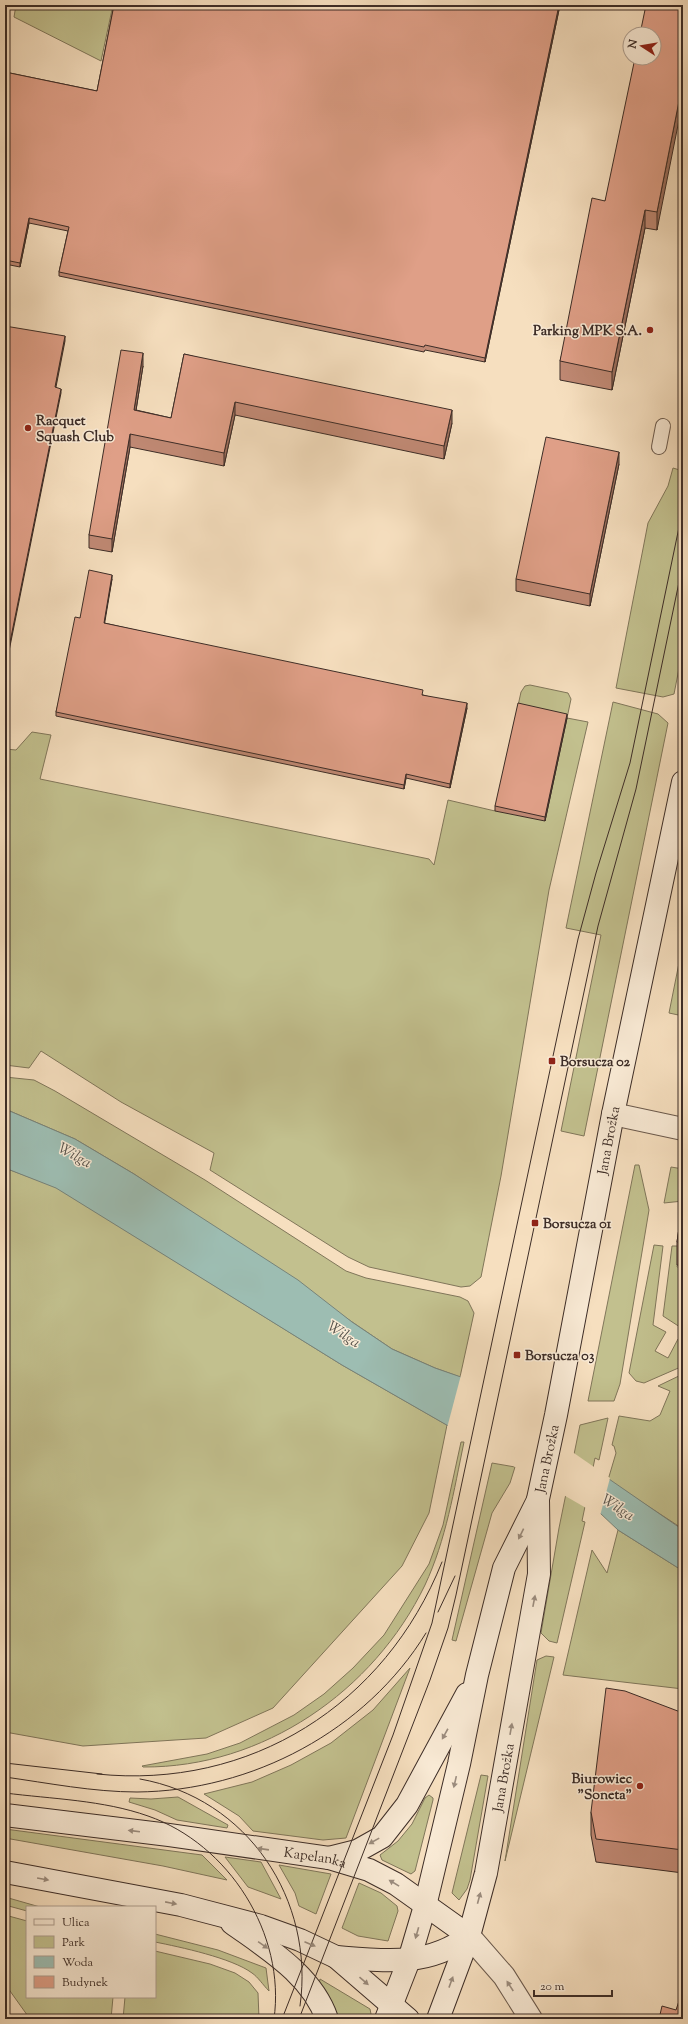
<svg xmlns="http://www.w3.org/2000/svg" width="688" height="2024" viewBox="0 0 688 2024" font-family="'Sorts Mill Goudy',serif">
	<rect width="100%" height="100%" fill="#f6dfbf"/>
	<filter id="stains"><feTurbulence type="fractalNoise" baseFrequency=".005" numOctaves="4"/><feColorMatrix values="0 0 0 0 .2 0 0 0 0 .09 0 0 0 0 .02 0 0 0 .5 -.17"/></filter>
	<radialGradient id="worn" r=".72"><stop offset=".6" stop-color="#630" stop-opacity="0"/><stop offset="1" stop-color="#630" stop-opacity=".3"/></radialGradient>
	<path fill="#c2c08e" stroke="#80765a" d="M16 5H113L101 61 14 17Z
		M673 468 683 471V648L674 694 663 697 616 688 648 523 668 486Z
		M530 685 568 693 571 699 567 718 588 722 549 890 501 1176 481 1277 470 1286 461 1287 369 1267 348 1257 210 1170 214 1153 121 1102 41 1051 29 1068 5 1065V749L16 750 32 732 51 735 40 779 429 859 434 865 448 800 495 811 521 692 525 686Z
		M613 702 658 714 668 723 584 1136 561 1131 601 935 566 928Z
		M683 943V1016L669 1013Z
		M5 1077 34 1080 55 1091 205 1180 346 1271 366 1278 460 1297 468 1301 474 1313 460 1377 435 1368 392 1349 134 1174 75 1139 5 1109Z
		M635 1165H639L649 1210 620 1384 614 1401H588Z
		M671 1167 683 1169V1201L664 1203Z
		M5 1168 56 1187 342 1365 447 1425 429 1513 402 1566 273 1708 206 1738 83 1746 5 1732Z
		M654 1245 663 1246 653 1325 666 1332 655 1351 668 1358 678 1339 683 1342V1366L644 1383 636 1381 629 1373Z
		M672 1246H680L677 1267 683 1268V1329L663 1316Z
		M683 1374V1529L608 1480 616 1453 614 1446 612 1445 619 1416 650 1421 660 1415 670 1391 658 1386Z
		M608 1418 599 1460 595 1458 582 1521 585 1522 557 1643 549 1641 541 1633 559 1528 580 1425Z
		M461 1442H464C454 1490 446 1540 425 1585 374 1691 263 1768 143 1767L142 1766 207 1754 240 1743 294 1715 324 1694 353 1668 384 1635 429 1564 443 1525Z
		M492 1463 515 1467 510 1483 492 1513 456 1641 452 1640Z
		M618 1530 683 1571V1689L563 1675 592 1550 607 1573Z
		M546 1656 554 1657 505 1861 537 1660Z
		M410 1668 346 1838 323 1840 253 1831 239 1816 204 1794 252 1782 291 1765 331 1743 373 1710Z
		M481 1775 488 1776 470 1880 467 1889 459 1900 452 1893Z
		M429 1795 433 1798V1800L415 1871 411 1874 382 1860 380 1855 398 1841 412 1824 425 1798Z
		M178 1797 228 1825 227 1828 177 1820 155 1810 129 1802 130 1798 151 1799Z
		M5 1829 202 1855 227 1880 163 1866 5 1838Z
		M225 1857 261 1862 281 1899 248 1887Z
		M279 1865 331 1874 316 1914 299 1906 295 1893Z
		M359 1883 381 1893 397 1906 398 1911 388 1941 358 1936 342 1928Z
		M5 1897 40 1907H27V1911L5 1905Z
		M5 1915 27 1921V1997H113L111 2019H30L5 1984Z
		M155 1934 218 1950 266 1968 269 1991C263 1985 258 1977 252 1973 232 1958 180 1947 155 1942Z
		M155 1951 210 1964 235 1973 249 1982 258 1993 259 2019H123L125 1997H155Z
		M320 1979 370 2009 371 2014 369 2019 337 2018 319 1985Z"/>
	<path fill="#9dbdb2" stroke="#77837a" d="M5 1109 75 1139 134 1174 298 1280 352 1322 392 1349 435 1368 461 1377 683 1530V1571L618 1530 600 1513 342 1365 56 1188 5 1168Z"/>
	<path fill="#f6dfbf" d="M461 1375 610 1478 600 1516 447 1428Z"/>
	<g fill="none" stroke-linecap="round" stroke-linejoin="round">
		<g stroke="#6b5a4d" stroke-width="16">
			<path id="service" d="M659 447 663 426"/>
		</g>
		<g stroke="#6b5a4d" stroke-width="24">
			<path id="minor" d="M613 1114 683 1129
				M469 1936 504 1976 531 2019"/>
		</g>
		<g stroke="#3d2d27" stroke-width="24">
			<g id="secondary">
				<path id="s1" d="M5 1815 169 1835 329 1858 369 1870 396 1884 469 1936"/>
				<path d="M329 1858 357 1851 382 1837 407 1805 467 1694"/>
				<path d="M5 1872 181 1905 261 1926 300 1940 336 1957 408 2019"/>
				<path d="M232 1923C268 1949 312 1975 327 2019"/>
				<path d="M336 1957C384 1961 428 1967 469 1936"/>
				<path d="M386 2019 409 1960 425 1906 459 1764 477 1675 504 1568 537 1502"/>
				<path id="s2" d="M438 2019 469 1936 486 1873 539 1574 538 1499 556 1415 613 1114 683 782"/>
			</g>
		</g>
		<use href="#service" stroke="#f9ead5" stroke-width="14"/>
		<use href="#minor" stroke="#f9ead5" stroke-width="22"/>
		<use href="#secondary" stroke="#f9ead5" stroke-width="22"/>
		<path stroke="#3d2d27" stroke-width="1" d="M438 1612 455 1576
			M5 1763 102 1774
			M97 1774C250 1790 385 1705 442 1562
			M5 1777C48 1783 93 1792 137 1792 252 1791 366 1731 426 1633
			M140 1779C248 1798 315 1900 300 2006
			M5 1793C52 1799 103 1800 148 1816 229 1844 286 1934 274 2019
			M282 2019 393 1735 432 1623 578 939 596 873 630 763 683 508
			M299 2019 430 1680 448 1628 456 1595 598 926 636 789 683 563"/>
	</g>
	<path fill="#c08974" stroke="#3d2d27" d="M114 5H560L485 362 425 350 424 352 59 276V272L68 231 29 223 20 267 5 264V72L97 91Z
		M683 5 657 230 645 228 612 390 560 380V361L605 201Z
		M184 354 452 423 444 459 235 415 224 466 130 447 112 552 89 548V535L143 366 136 410 171 418Z
		M619 464 590 606 516 591V579Z
		M112 579 104 623 423 695 467 708 450 788 406 778 404 789 56 716V712L80 618Z
		M567 718 545 821 495 811V806Z
		M683 1200V1266L677 1265V1242Z
		M683 1713V1873L596 1862 591 1835V1812Z"/>
	<path fill="#9c6f5e" stroke="#3d2d27" d="M559 5H560L485 362V358Z
		M683 81V100L657 230V212Z
		M645 210V228L612 390V372Z
		M29 218V223L20 267V263Z
		M65 336V341L55 392V387Z
		M143 353V366L134 423V410Z
		M61 389V393L5 671V667Z
		M235 402V415L224 466V453Z
		M452 410V423L444 459V446Z
		M130 434V447L112 552V539Z
		M619 452V464L590 606V594Z
		M112 575V579L104 627V623Z
		M467 703V708L450 788V784Z
		M567 714V718L545 821V817Z
		M406 774V778L404 789V785Z"/>
	<path fill="#df9f87" stroke="#3d2d27" d="M114 5H559L485 358 425 345 424 347 59 272 69 227 29 218 20 263 5 260V72L97 91Z
		M646 5H683V81L657 212 645 210 612 372 560 361 592 198 605 201 635 58H654V34H640Z
		M5 326 65 336 55 387 61 389 5 667Z
		M121 350 143 353 134 410 171 418 184 354 452 410 444 446 235 402 224 453 130 434 112 539 89 535Z
		M546 437 619 452 590 594 516 579Z
		M89 570 112 575 104 623 423 690 422 695 467 703 450 784 406 774 404 785 56 712 75 617 80 618Z
		M518 703 567 714 545 817 495 806Z
		M683 1200V1243L677 1242Z
		M606 1688 625 1691 683 1713V1850L596 1839 591 1812Z
		M681 1995 683 1996V2019H659L662 2006 676 2010Z"/>
	<defs><path id="oneway-solid" d="M-6-.8H1V-3.2L6.5 0L1 3.2V.8H-6Z"/></defs>
	<g fill="#9b8c7e">
		<use href="#oneway-solid" transform="translate(521 1534) rotate(116)"/>
		<use href="#oneway-solid" transform="translate(534 1601) rotate(-79)"/>
		<use href="#oneway-solid" transform="translate(511 1729) rotate(-80)"/>
		<use href="#oneway-solid" transform="translate(445 1734) rotate(119)"/>
		<use href="#oneway-solid" transform="translate(455 1782) rotate(103)"/>
		<use href="#oneway-solid" transform="translate(134 1831) rotate(-173)"/>
		<use href="#oneway-solid" transform="translate(374 1841) rotate(151)"/>
		<use href="#oneway-solid" transform="translate(263 1849) rotate(-172)"/>
		<use href="#oneway-solid" transform="translate(43 1879) rotate(10)"/>
		<use href="#oneway-solid" transform="translate(394 1883) rotate(-149)"/>
		<use href="#oneway-solid" transform="translate(479 1898) rotate(-75)"/>
		<use href="#oneway-solid" transform="translate(171 1903) rotate(11)"/>
		<use href="#oneway-solid" transform="translate(417 1933) rotate(106)"/>
		<use href="#oneway-solid" transform="translate(310 1944) rotate(23)"/>
		<use href="#oneway-solid" transform="translate(263 1945) rotate(35)"/>
		<use href="#oneway-solid" transform="translate(364 1981) rotate(41)"/>
		<use href="#oneway-solid" transform="translate(451 1982) rotate(-70)"/>
		<use href="#oneway-solid" transform="translate(510 1986) rotate(-123)"/>
	</g>
	<g fill="#8f2418" stroke="#f9ead5" stroke-width="1.5">
		<circle cx="650" cy="330" r="4"/>
		<circle cx="28" cy="428" r="4"/>
		<rect x="548" y="1057" width="8" height="8" rx="2"/>
		<rect x="531" y="1219" width="8" height="8" rx="2"/>
		<rect x="513" y="1351" width="8" height="8" rx="2"/>
		<circle cx="640" cy="1786" r="4"/>
	</g>
	<g text-anchor="middle" stroke-width="3" stroke-linejoin="round" paint-order="stroke">
		<g font-size="14" font-weight="bold" fill="#3d2d27" stroke="#f9ead5" text-anchor="start">
			<text x="642" y="335" text-anchor="end">Parking MPK S.A.</text>
			<text x="36" y="425">Racquet<tspan x="36" dy="16">Squash Club</tspan></text>
			<text x="560" y="1066">Borsucza 02</text>
			<text x="543" y="1228">Borsucza 01</text>
			<text x="525" y="1360">Borsucza 03</text>
			<text x="632" y="1783" text-anchor="end">Biurowiec<tspan x="632" dy="16">"Soneta"</tspan></text>
		</g>
		<g font-size="14" fill="#3d2d27" stroke="#f9ead5">
			<text dy="5" stroke="none"><textPath href="#s2" startOffset="898">Jana Brożka</textPath></text>
			<text dy="5" stroke="none"><textPath href="#s2" startOffset="574">Jana Brożka</textPath></text>
			<text dy="5" stroke="none"><textPath href="#s2" startOffset="251">Jana Brożka</textPath></text>
			<text dy="5" stroke="none"><textPath href="#s1" startOffset="313">Kapelanka</textPath></text>
		</g>
		<g font-size="15" font-style="italic" fill="#55514a" stroke="#f9ead5">
			<text transform="translate(75 1155) rotate(29)" y="5">Wilga</text>
			<text transform="translate(344 1334) rotate(33)" y="5">Wilga</text>
			<text transform="translate(618 1507) rotate(33)" y="5">Wilga</text>
		</g>
	</g>
	<rect width="688" height="2024" fill="none" stroke="#f6dfbf" stroke-width="20"/>
	<rect x="6" y="6" width="676" height="2012" fill="none" stroke="#3d2d27" stroke-width="2"/>
	<rect x="10" y="10" width="668" height="2004" fill="none" stroke="#3d2d27"/>
	<rect x="26" y="1906" width="130" height="92" fill="#f9ead5" stroke="#ae9e8f"/>
	<rect x="34" y="1919" width="20" height="6" fill="#f9ead5" stroke="#ae9e8f"/>
	<text x="62" y="1926" font-size="12" fill="#3d2d27">Ulica</text>
	<rect x="34" y="1936" width="20" height="12" fill="#c2c08e" stroke="#ae9e8f"/>
	<text x="62" y="1946" font-size="12" fill="#3d2d27">Park</text>
	<rect x="34" y="1956" width="20" height="12" fill="#9dbdb2" stroke="#ae9e8f"/>
	<text x="62" y="1966" font-size="12" fill="#3d2d27">Woda</text>
	<rect x="34" y="1976" width="20" height="12" fill="#df9f87" stroke="#ae9e8f"/>
	<text x="62" y="1986" font-size="12" fill="#3d2d27">Budynek</text>
	<g transform="translate(642 46) rotate(282)"><circle r="19" fill="#f9ead5" stroke="#ae9e8f"/>
	<path d="M0-3L7 15L0 10L-7 15Z" fill="#8f2418"/>
	<text y="-6" font-size="11" font-weight="bold" text-anchor="middle" fill="#3d2d27">N</text>
	</g>
	<path d="M534 1990v6h78v-6" fill="none" stroke="#3d2d27" stroke-width="2"/>
	<text x="540" y="1990" font-size="12" fill="#3d2d27" stroke="#f9ead5" stroke-width="3" paint-order="stroke">20 m</text>
	<rect width="100%" height="100%" filter="url(#stains)"/>
	<rect width="100%" height="100%" fill="url(#worn)"/>
</svg>
